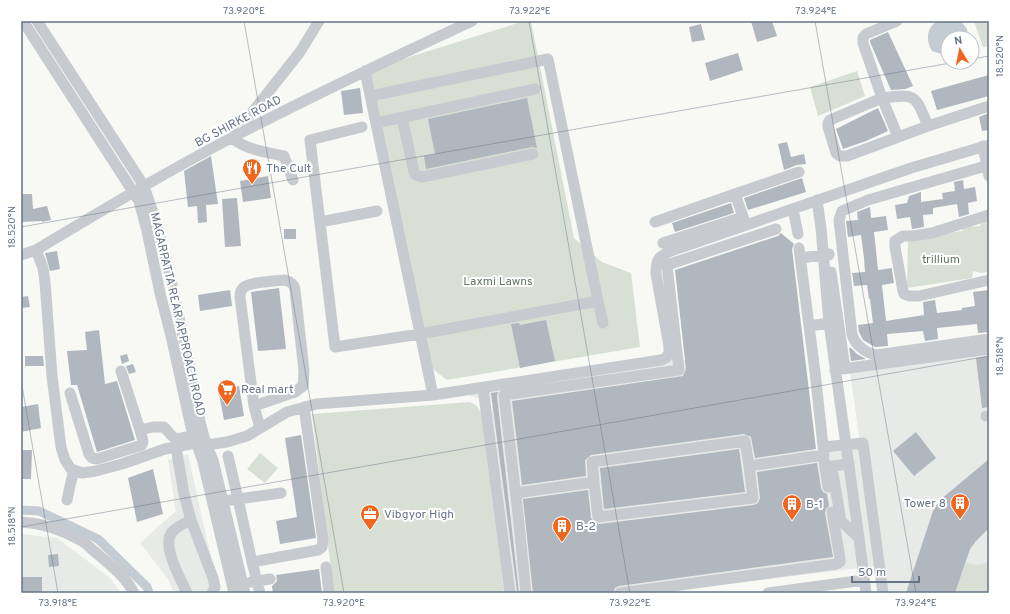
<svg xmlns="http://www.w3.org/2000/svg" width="1010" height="614" viewBox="0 0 1010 614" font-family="Overpass,sans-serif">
	<rect width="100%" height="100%" fill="#f8f8f5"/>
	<path fill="#e8eae8" d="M989 346V593H879L875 566 658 593H492V402L467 395 652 358 686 360 800 390 814 450 860 443 849 365Z
		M188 454 206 536 220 593H174L168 579 140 543 176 511 168 460Z
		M21 534 57 538 110 578 121 593H21Z"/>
	<path fill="#d8e0d5" d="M524 21H531L574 238 602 262 631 273 640 347 447 380 426 364 365 71Z
		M974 21H989V46L983 47Z
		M857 71 865 96 818 116 810 87Z
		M984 218H989V272L981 273 973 271 972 278 907 288 908 239 962 231 964 227 980 226Z
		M470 402 477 406 481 413 504 593H334L312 414Z
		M260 453 278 468 265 483 247 469Z
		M966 562C972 566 982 565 989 562V593H955Z"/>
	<path fill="#c2ccd2" d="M937 21H961L967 29 968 38H948V56L932 51C926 41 926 28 937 21Z"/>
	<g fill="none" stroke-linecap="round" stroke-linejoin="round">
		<path stroke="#c2ccd2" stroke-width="9" d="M21 510 39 511 98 539 147 587 149 593"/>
	</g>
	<path fill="#b0b7be" d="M751 21H772L777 36 757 42Z
		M701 24 705 40 692 42 689 27Z
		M888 32 913 86 905 89 891 90 870 42V40Z
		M738 53 743 70 710 81 705 63Z
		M989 75V96L937 110 931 91Z
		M360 88 363 113 344 115 341 91Z
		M527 98 537 148 532 147 426 169 424 156 435 154 428 119Z
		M878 108 888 131 866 141 843 149 836 129Z
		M989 113V130L982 131 979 117Z
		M787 142 791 157 804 154 806 164 797 165 784 170 778 144Z
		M211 156 218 204 206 205 207 222 198 223 197 206 188 207 184 171Z
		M268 176 271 198 243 202 240 181Z
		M802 178 806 192 748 210 744 198Z
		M963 180 964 189 975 187 977 201 968 203 969 214 959 217 957 204 933 208V214L923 215 924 227 912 229 910 217 897 219 895 205 907 203 909 196 921 192V202L943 199 942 193 955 191 954 182Z
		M21 194H32L33 209 47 206 51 220 42 222V221L21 222Z
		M237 198 241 246 225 247 222 199Z
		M731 203 734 213 675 232 672 223Z
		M870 207 871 218 886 216 888 230 874 232 878 270 892 268V270L894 283 882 285 886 321 924 315 923 302 935 300 937 313 962 310V308L975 306 973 292 989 290V332L978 333 977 324 937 328 938 339 925 341 923 331 887 334 888 346 875 347 863 340 859 332 858 325 873 323 870 299H869L867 285 854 286 852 273 865 272 864 258 861 235 848 237 846 221 858 220 857 212Z
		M284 229H296V239H284Z
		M781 233 794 244 792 249 816 449 755 458 751 437 744 434 591 455 585 460 586 476 522 485 512 401 683 376 686 369 675 270 778 236Z
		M57 251 60 269 50 271 45 253Z
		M279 288 286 349 258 351 251 292Z
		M230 290 232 306 200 311 198 295Z
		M28 296 30 307 21 308V297Z
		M546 320 555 361 520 368 511 324 519 323 520 325Z
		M99 330 105 384 117 381 135 440 97 452 77 385H71L67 351 87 350 85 332Z
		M849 348H851L857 354 866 359 851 361Z
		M127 354 129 361 122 364 120 356Z
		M25 356H43L44 366H25Z
		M989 356V407L982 408 976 358Z
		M133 364 136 372 129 374 126 366Z
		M239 386 244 416 224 420 218 389Z
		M498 392 497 396 519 593 517 591 491 393Z
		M38 404 41 428 21 432V407Z
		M916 432 936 458 914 476 893 451Z
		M301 435 316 538 280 544 276 521 297 517 285 438Z
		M739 449 745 492 604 509 600 468Z
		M21 450H32L31 479H21Z
		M989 459V528L976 541 970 549 955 593H906L933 511 940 500Z
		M817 463 821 488 823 492 827 494 829 506 826 509 825 513 833 557 619 586 615 588 613 593H533L523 499 588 490 591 518 595 523 599 524 754 505 758 503 760 498 757 472Z
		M153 469 163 514 137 522 128 478Z
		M58 554 59 566 49 567 48 555Z
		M319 569 322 593H273L272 586 277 581 276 575Z
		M21 577H42V593H21Z"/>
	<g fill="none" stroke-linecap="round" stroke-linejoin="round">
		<path stroke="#c7cace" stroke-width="11" d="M23 21 139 201 147 231 160 293 172 340 191 427 203 462 234 593
			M37 21 144 186C171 262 184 343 200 422L206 444 213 460 245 593
			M897 21 866 34 863 38V43L882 98 830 120 828 123V127L836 153 840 156H847L928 126 989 106
			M365 71 433 395
			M402 118 414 172 416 175 422 177 533 154
			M376 123 535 89
			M362 127 310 140 335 347 420 334 598 301 548 59 370 96
			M235 134 300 52 319 21
			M898 137 882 98C917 93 915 95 928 126
			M232 138C247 150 265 152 284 156L293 180
			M983 146 989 176
			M989 165 868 200 842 211 839 220 852 334C855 345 865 353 877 355L989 339
			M735 194 799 172
			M817 200 821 228 829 323 859 538 841 521 833 474
			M793 209 798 234
			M989 215 932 233 913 236H903L895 241V247L903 291 904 294 909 296H919L989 280
			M320 222 377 211
			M655 222 735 194 746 225
			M663 243 743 217
			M36 250 43 268 45 282 52 376 61 447 65 460 71 469 82 473 96 471 122 464 165 449 195 443 213 444 227 442 247 436 287 412 316 404 433 395 661 360 666 358 669 353V346L656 274C656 259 658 257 671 251L911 168 989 145
			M21 255 36 250C101 211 166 172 233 137 312 96 392 58 472 21
			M801 258 829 254V255
			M831 272 845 368
			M598 301 603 323
			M809 326 829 323
			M835 370 989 349
			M121 371 140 430
			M483 388 510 593
			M70 393 89 454 92 458 97 459 142 445 143 441 140 430 153 427H164L171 435 176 439 193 436
			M254 406 295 392 303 386 304 371 295 290C294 284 291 282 285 280 276 281 249 282 243 288 241 290 240 294 240 297L254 406 260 428
			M986 416H989
			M176 447 184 494 191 520 213 578 215 587 212 593
			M823 447 863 443 883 593
			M228 456 238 499 281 493
			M824 460 825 467 849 464
			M825 467 828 487
			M594 482 598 517 753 498 749 466 824 455 815 372 799 248
			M516 493 594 482 592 462 745 441 749 466
			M67 500 70 486 74 470
			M223 501 238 499 252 562 318 550 322 547 323 540 304 407
			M21 522C41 523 62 530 80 540 85 542 89 547 94 551 109 564 125 576 134 593
			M859 538 866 593
			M252 562 260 593
			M326 567 329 593
			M251 582 270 579
			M187 593C181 579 161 546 172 532 176 527 185 523 191 520
			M526 593 517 505 504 395 679 370 667 265 776 229
			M620 593 836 564 840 562V558L832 512
			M768 593 864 580"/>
	</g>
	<path fill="none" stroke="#657488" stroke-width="1" stroke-opacity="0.45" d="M244 21 344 593M529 21 630 593M815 21 916 593M972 59 989 56M21 227 956 62M21 380 58 593M21 527 989 356"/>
	<defs>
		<g id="restaurant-pin" transform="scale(1)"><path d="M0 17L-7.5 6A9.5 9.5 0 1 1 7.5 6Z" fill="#ef671e" stroke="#fff"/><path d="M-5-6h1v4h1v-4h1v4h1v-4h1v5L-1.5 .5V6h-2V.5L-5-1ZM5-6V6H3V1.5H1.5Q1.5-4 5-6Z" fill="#fff"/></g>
		<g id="supermarket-pin" transform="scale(1)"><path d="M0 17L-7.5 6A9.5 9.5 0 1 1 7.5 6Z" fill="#ef671e" stroke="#fff"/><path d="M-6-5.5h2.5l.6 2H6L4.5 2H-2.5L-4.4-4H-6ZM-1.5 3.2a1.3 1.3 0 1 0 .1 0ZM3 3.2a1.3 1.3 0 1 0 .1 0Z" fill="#fff"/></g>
		<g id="building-pin" transform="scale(1)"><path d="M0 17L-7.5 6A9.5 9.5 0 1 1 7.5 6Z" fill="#ef671e" stroke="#fff"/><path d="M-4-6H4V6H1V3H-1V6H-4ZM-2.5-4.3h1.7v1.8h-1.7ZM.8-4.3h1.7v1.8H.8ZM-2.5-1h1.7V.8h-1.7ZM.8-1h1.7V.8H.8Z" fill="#fff"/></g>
		<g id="office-pin" transform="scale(1)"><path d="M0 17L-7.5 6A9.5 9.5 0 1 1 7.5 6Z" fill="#ef671e" stroke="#fff"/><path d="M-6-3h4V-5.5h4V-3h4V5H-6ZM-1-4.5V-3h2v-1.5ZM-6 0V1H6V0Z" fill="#fff"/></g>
	</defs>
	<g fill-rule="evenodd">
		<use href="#restaurant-pin" x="252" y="168"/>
		<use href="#supermarket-pin" x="227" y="389"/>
		<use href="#building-pin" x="960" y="503"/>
		<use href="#building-pin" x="792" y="504"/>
		<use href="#office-pin" x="370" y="514"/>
		<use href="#building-pin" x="562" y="526"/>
	</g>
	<g text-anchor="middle" stroke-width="4" stroke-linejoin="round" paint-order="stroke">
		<g font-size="12" fill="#657488" stroke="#fff">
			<text transform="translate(238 121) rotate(-28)" y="4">BG SHIRKE ROAD</text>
			<text transform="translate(178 314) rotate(77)" y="4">MAGARPATTA REAR APPROACH ROAD</text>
		</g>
		<g font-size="12" fill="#657488" stroke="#fff" text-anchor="start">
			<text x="266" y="172">The Cult</text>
			<text x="241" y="393">Real mart</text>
			<text x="946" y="507" text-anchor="end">Tower 8</text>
			<text x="806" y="508">B-1</text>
			<text x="384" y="518">Vibgyor High</text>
			<text x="576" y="530">B-2</text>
		</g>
		<g font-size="12" fill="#627960" stroke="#fff">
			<text x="941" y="263">trillium</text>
			<text x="498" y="285">Laxmi Lawns</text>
		</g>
	</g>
	<rect width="1010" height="614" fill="none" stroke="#ffffff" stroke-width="44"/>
	<g transform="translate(960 50) rotate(350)"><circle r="19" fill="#ffffff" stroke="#c1c7cf"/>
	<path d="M0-3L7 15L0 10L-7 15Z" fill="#ef671e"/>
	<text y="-6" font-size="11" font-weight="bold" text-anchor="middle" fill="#657488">N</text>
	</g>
	<path d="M852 576v6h67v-6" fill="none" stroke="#657488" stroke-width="2"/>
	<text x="858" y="576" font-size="12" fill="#657488" stroke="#ffffff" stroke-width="3" paint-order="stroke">50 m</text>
	<rect x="22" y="22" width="966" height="570" fill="none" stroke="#657488" stroke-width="1.5"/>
	<g font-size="10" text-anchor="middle" fill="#657488">
		<text x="244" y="14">73.920°E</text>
		<text x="530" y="14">73.922°E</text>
		<text x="816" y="14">73.924°E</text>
		<text transform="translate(999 56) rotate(-90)" y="4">18.520°N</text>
		<text transform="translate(11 227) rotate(-90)" y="4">18.520°N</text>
		<text transform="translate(999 356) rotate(-90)" y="4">18.518°N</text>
		<text transform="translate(11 526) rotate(-90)" y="4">18.518°N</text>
		<text x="58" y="606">73.918°E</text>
		<text x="344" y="606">73.920°E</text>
		<text x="630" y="606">73.922°E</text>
		<text x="916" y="606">73.924°E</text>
	</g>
</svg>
